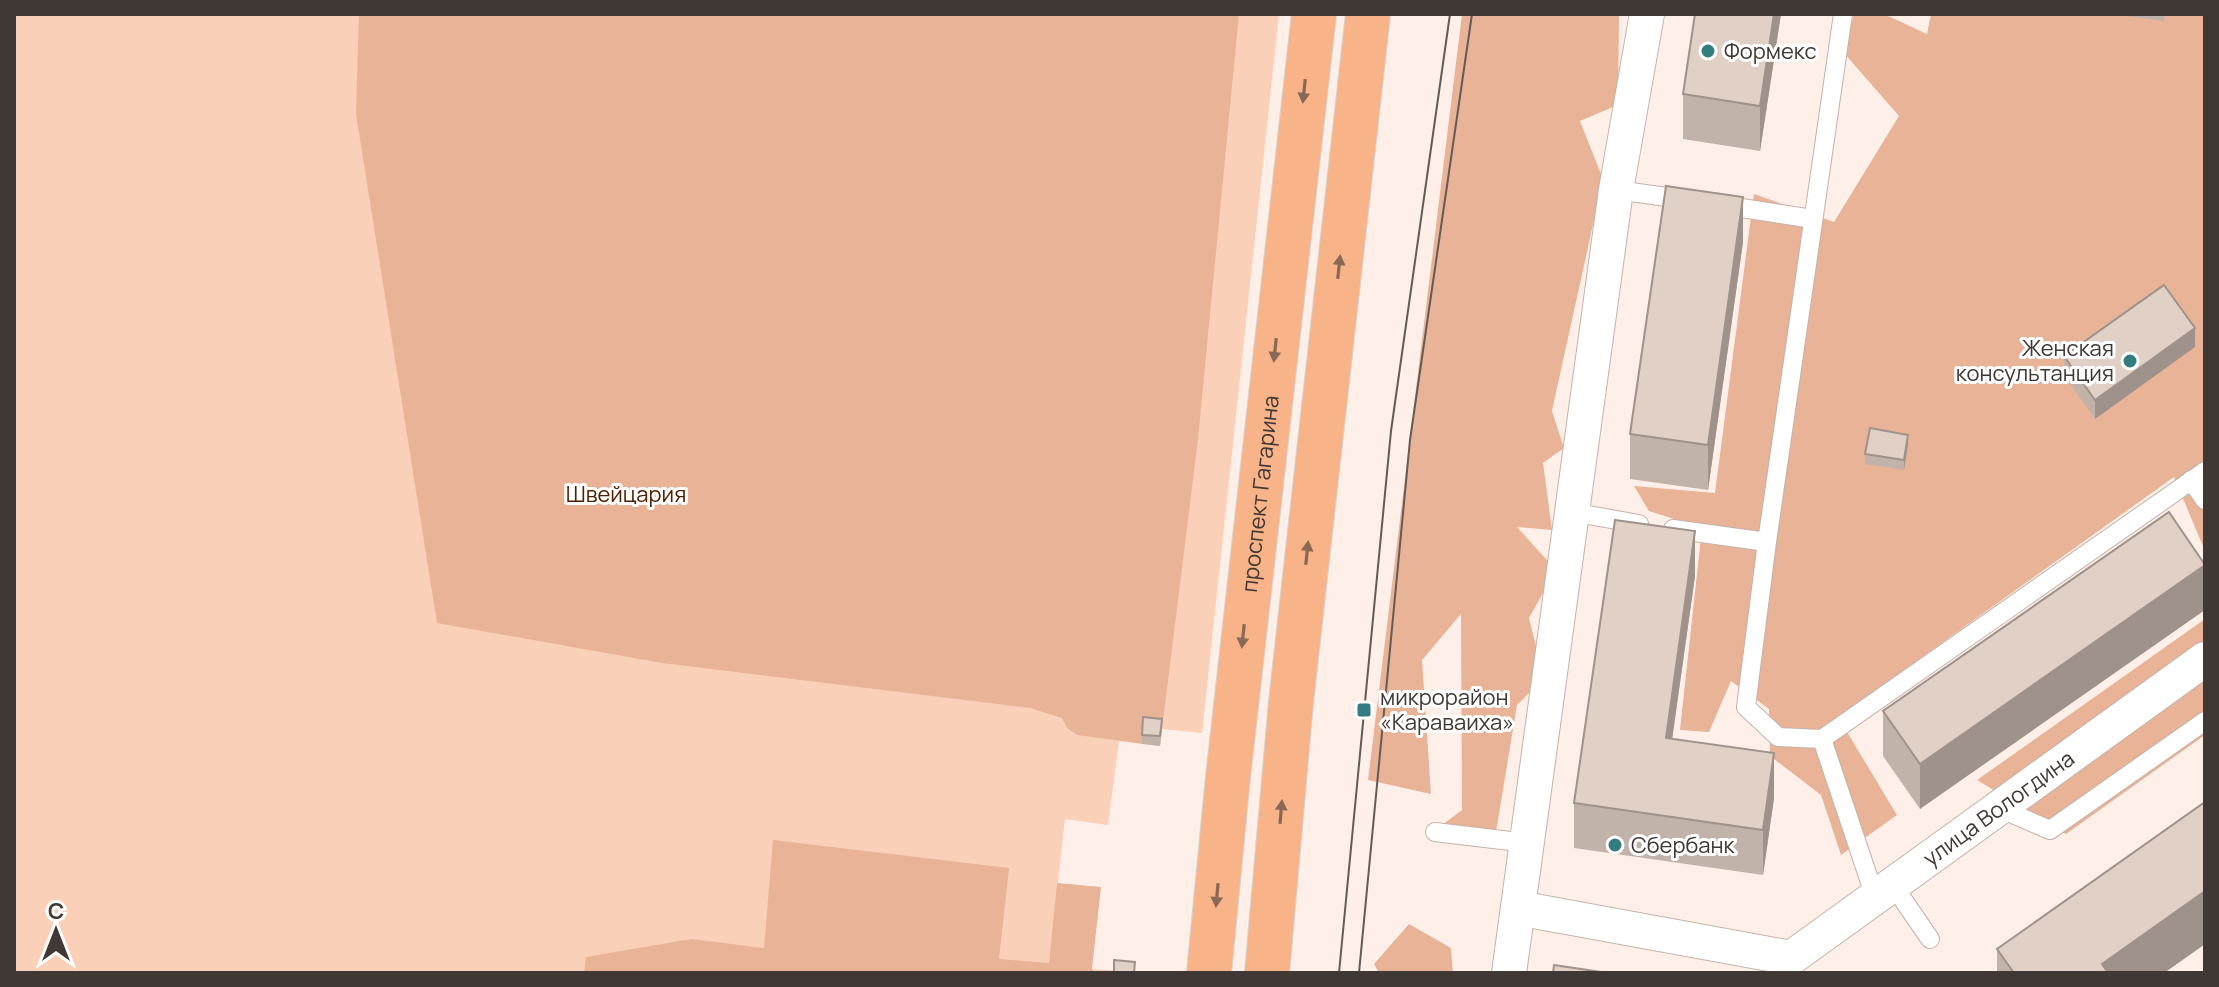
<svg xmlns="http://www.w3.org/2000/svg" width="2219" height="987" viewBox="0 0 2219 987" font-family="Manrope,sans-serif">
	<rect width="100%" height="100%" fill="#feefe8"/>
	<path fill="#fad0b9" d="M14 14H1279L1202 733 1162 729 1142 744 1119 741 1108 825 1065 819 1049 963 1092 969 1151 973H14Z"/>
	<path fill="#e9b397" d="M359 14H1239L1198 439 1160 746 1077 735 1067 728 1062 718 1030 708 662 663 437 623 356 114Z
		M1462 14H1619L1618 105 1580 121 1603 179 1552 411 1564 448 1543 463 1552 530 1517 527 1556 570 1529 618 1544 678 1517 705 1496 832 1437 829 1462 810 1461 614 1422 660 1431 794 1368 780Z
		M1854 14H1884L1927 34 1931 14H2205V551L2174 477 1838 717 1897 815 1841 855 1821 795 1770 756 1769 709 1731 681 1709 732 1680 730 1702 528 1649 511 1634 486 1715 493 1754 194 1834 222 1899 116 1844 53Z
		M2205 619V735L2066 834 1977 780Z
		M773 840 1009 868 999 959 1049 963 1057 883 1101 887 1092 969 1095 973H584L586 957 691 939 764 948Z
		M1409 924 1451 948 1453 973H1379L1374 964Z"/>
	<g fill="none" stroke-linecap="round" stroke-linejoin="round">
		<g stroke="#c4b3aa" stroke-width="20">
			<path id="service" d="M1843 14 1767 542 1746 707 1778 737 1822 739 2205 471
				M1616 190 1689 200
				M1722 205 1813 219
				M2191 480 2205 500
				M1571 512 1639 524
				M1673 529 1767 542
				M1822 739 1875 897
				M1999 808 2050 830 2205 721
				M1435 832 1527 843
				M1893 885 1930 939"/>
		</g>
		<g stroke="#c4b3aa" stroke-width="36">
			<g id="minor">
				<path d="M1518 908 1791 958"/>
				<path id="s1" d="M1791 958 2205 659"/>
				<path d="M1509 973 1616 190 1647 14"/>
			</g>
		</g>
		<g stroke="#d5d3d2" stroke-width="46">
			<g id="primary">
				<path id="s2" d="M1209 973 1228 777 1314 14"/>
				<path d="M1267 973 1291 702 1368 14"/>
			</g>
		</g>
		<use href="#service" stroke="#fff" stroke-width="18"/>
		<use href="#minor" stroke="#fff" stroke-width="34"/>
		<use href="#primary" stroke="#f9b388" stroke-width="44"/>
		<path stroke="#635b56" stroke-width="2" d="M1339 973 1391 431 1450 14
			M1359 973 1410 440 1472 14"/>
	</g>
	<path fill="#c2b3aa" d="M1695 14H1781L1760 151 1683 139V94Z
		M2112 14H2165L2164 21Z
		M1743 242 1708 490 1630 479V434Z
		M2195 347 2095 419 2064 375V356Z
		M1908 444 1904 470 1865 464V454Z
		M2205 564 1920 809 1883 756V711Z
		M1695 576 1672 739 1774 798 1763 875 1574 848V803Z
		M1162 729 1160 746 1142 744V735Z
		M2205 802V944L2164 973H1997V949Z"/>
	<path fill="#9e928b" d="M1774 14H1781L1760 151V106Z
		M1743 197V242L1708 490V445Z
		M2195 328V347L2095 419V400Z
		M1908 435V444L1904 470V460Z
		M1695 531V576L1666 783V738Z
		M2205 565V610L1920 809V764Z
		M1774 753V798L1763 875V830Z
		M2205 891V944L2164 973H2102V964Z"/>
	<path fill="#e1d0c6" stroke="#9e928b" stroke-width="2" d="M1695 14H1774L1760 106 1683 94Z
		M1666 186 1743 197 1708 445 1630 434Z
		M2164 285 2195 328 2095 400 2064 356Z
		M1870 428 1908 435 1904 460 1865 454Z
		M2169 512 2205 565 1920 764 1883 711Z
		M1615 520 1695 531 1666 738 1774 753 1763 830 1574 803Z
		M1143 717 1162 719 1160 736 1142 735Z
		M2205 802V891L2102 964 2108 973H2014L1997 949Z
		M1114 960 1135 962 1134 973H1114Z
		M1554 965 1608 973H1553Z"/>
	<defs><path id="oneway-solid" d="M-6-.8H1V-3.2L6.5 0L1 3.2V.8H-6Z" transform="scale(2)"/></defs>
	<g fill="#896956">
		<use href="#oneway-solid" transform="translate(1304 91) rotate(96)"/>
		<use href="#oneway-solid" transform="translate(1339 267) rotate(-84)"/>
		<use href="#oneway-solid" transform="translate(1275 350) rotate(96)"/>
		<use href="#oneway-solid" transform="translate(1307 553) rotate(-84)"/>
		<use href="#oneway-solid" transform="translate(1243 636) rotate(96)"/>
		<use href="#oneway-solid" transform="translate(1281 812) rotate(-85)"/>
		<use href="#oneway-solid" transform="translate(1217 895) rotate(95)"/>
	</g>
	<g fill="#337c7f" stroke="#fff" stroke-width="3">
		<circle cx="1708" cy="51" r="8"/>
		<circle cx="2130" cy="361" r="8"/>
		<rect x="1356" y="702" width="16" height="16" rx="4"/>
		<circle cx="1615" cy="845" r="8"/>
	</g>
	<g text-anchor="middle" stroke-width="6" stroke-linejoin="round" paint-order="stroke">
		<g font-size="22" fill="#3f3834" stroke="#fff" text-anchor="start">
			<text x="1724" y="59">Формекс</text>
			<text x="2114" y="356" text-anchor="end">Женская<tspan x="2114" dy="25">консультанция</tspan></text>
			<text x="1380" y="705">микрорайон<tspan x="1380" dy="25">«Караваиха»</tspan></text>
			<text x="1631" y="853">Сбербанк</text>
		</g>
		<g font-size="22" fill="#3f3834" stroke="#fff">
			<text dy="8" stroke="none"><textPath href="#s2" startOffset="482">проспект Гагарина</textPath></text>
			<text dy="8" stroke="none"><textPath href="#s1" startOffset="256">улица Вологдина</textPath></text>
		</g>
		<g font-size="22" fill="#502000" stroke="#fff">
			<text x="626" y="502">Швейцария</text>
		</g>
	</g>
	<rect width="2219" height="987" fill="none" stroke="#3f3834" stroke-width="32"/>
	<g transform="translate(56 931)" stroke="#ffffff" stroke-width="6" paint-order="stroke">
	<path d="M0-6L14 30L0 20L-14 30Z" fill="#3f3834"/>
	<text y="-12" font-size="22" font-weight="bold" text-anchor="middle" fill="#3f3834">С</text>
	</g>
</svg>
